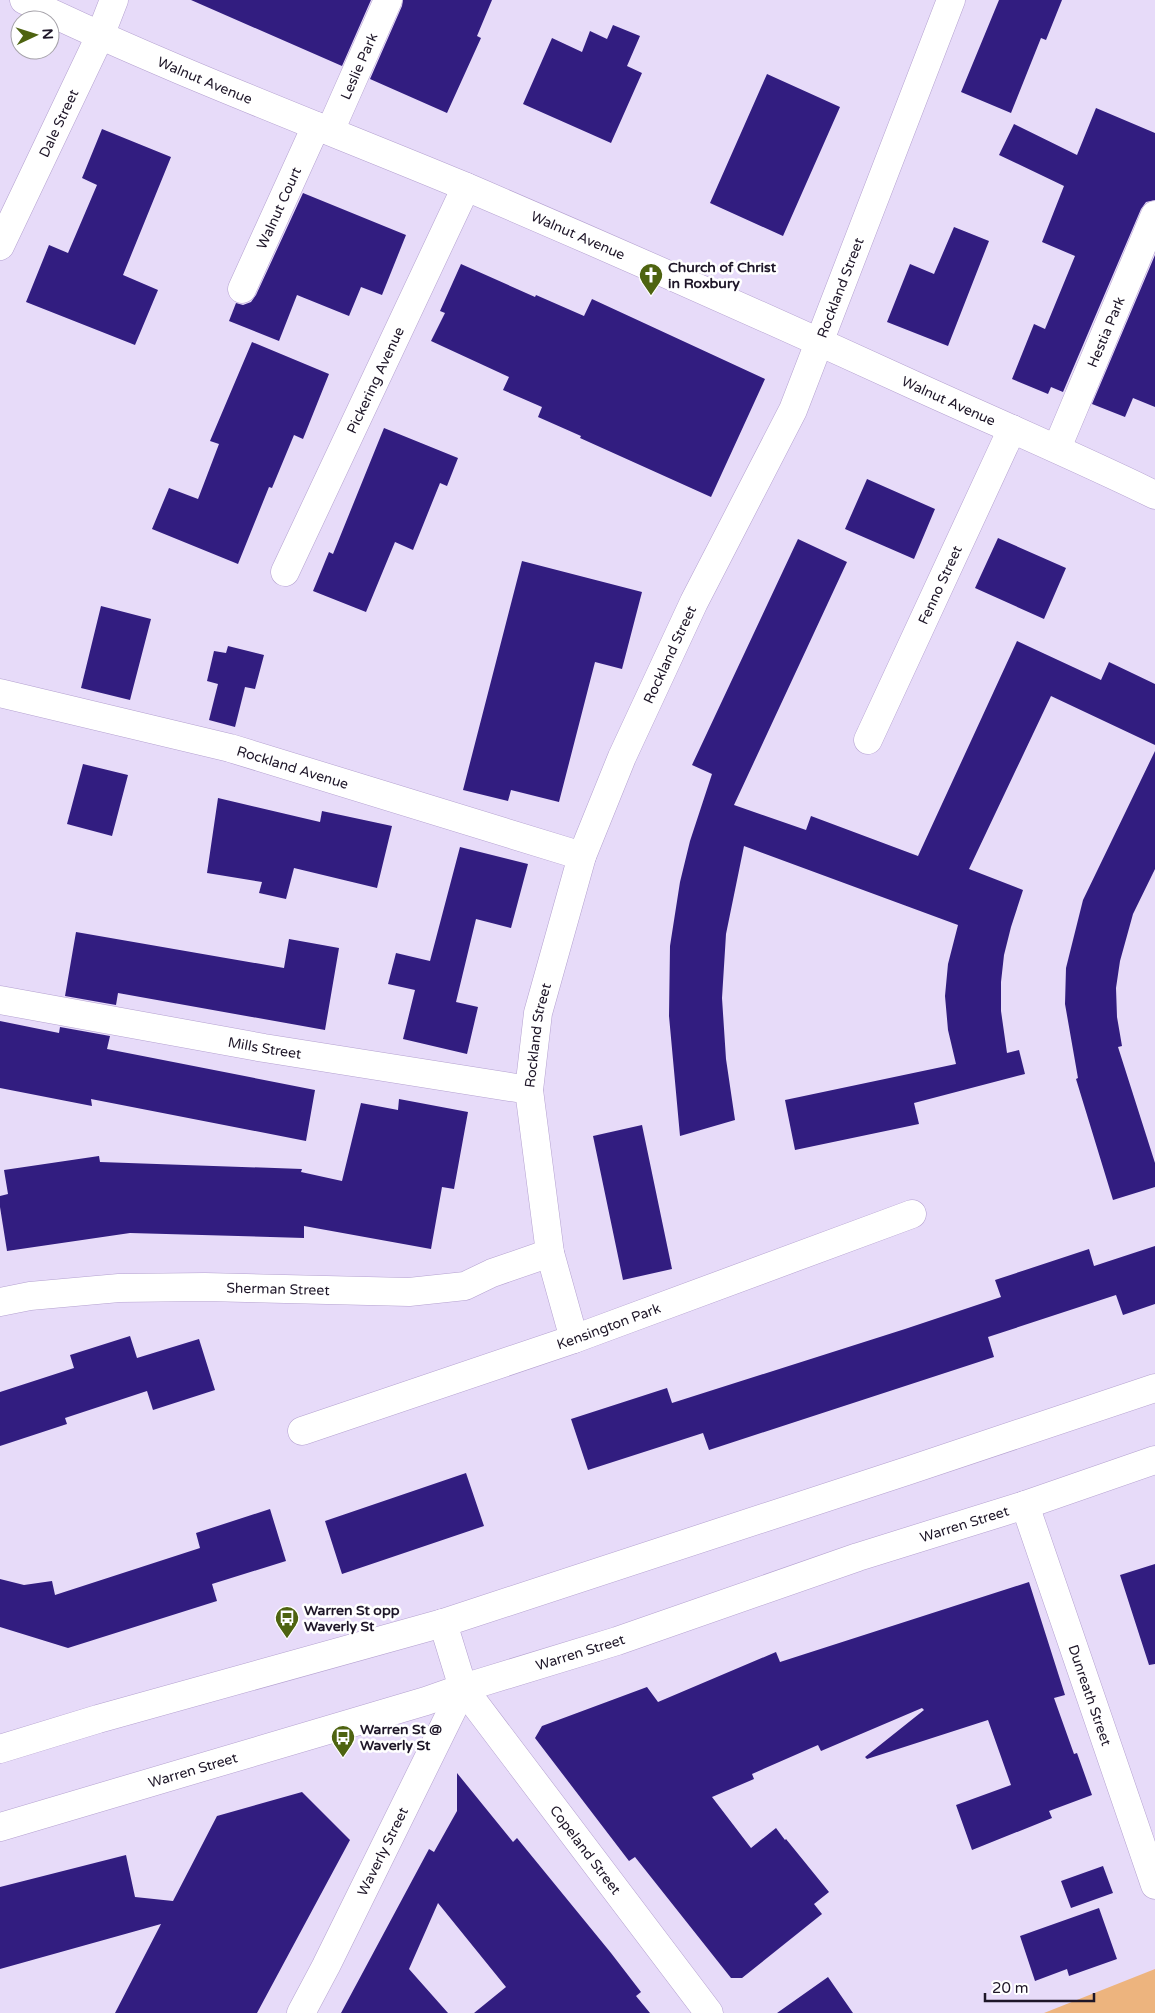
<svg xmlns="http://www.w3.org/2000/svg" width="1155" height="2013" viewBox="0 0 1155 2013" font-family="'Varela Round',sans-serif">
	<rect width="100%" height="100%" fill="#e7dbf9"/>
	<path fill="#edb47e" d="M1155 1969V2013H1044Z"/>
	<path fill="#321d80" d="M191 0H371L342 66Z
		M403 0H492L477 36 481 38 447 113 370 79 402 6Z
		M999 0H1062L1046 40 1041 38 1011 113 961 92Z
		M613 25 640 36 627 66 642 73 611 143 523 104 552 38 582 52 590 31 607 39Z
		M767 74 840 107 783 236 710 203Z
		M1096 108 1155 133V200L1146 202 1141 209 1063 392 1051 387 1048 394 1012 379 1034 324 1045 329 1075 256 1042 242 1064 186 999 155 1014 124 1077 155Z
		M102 129 171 157 123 275 158 290 135 345 26 302 49 245 68 253 97 185 82 178Z
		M303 193 406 235 382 295 361 287 349 316 297 295 279 341 229 321 236 303 243 305 251 302 256 295Z
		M954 227 989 241 948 346 887 322 910 264 934 274Z
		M1155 255V407L1133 398 1125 417 1092 404Z
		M461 264 535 297 536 295 584 316 592 299 765 379 711 497 580 438 581 436 538 417 542 407 503 390 509 377 431 341 445 313 440 311Z
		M252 342 329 374 303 439 294 435 272 488 269 487 238 564 152 529 169 488 198 499 219 444 210 441Z
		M384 428 458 458 447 486 440 483 413 550 395 542 366 612 313 591 329 552 333 554Z
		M867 479 935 509 914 559 845 529Z
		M998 538 1066 568 1044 619 975 588Z
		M798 539 847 562 734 805 806 830 811 816 918 856 1017 641 1101 680 1109 662 1155 684V745L1051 696 969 869 1023 890 1011 927 1004 955 1001 982V1011L1007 1053 1019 1050 1025 1074 914 1103 919 1124 795 1150 785 1100 956 1064 948 1030 945 996 948 964 958 925 744 846 726 934 722 998 726 1059 735 1120 680 1136 669 1016 670 946 680 882 690 841 712 774 692 765Z
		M522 561 642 592 622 669 595 662 559 802 511 790 508 801 463 790Z
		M101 606 151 619 130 700 81 688Z
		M228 646 264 655 255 689 245 687 235 727 209 720 218 684 207 681 214 651 226 653Z
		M1155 751V869L1133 914 1120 961 1116 988 1117 1017 1122 1046 1118 1047 1155 1163V1187L1113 1200 1076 1079 1078 1078 1065 1004 1066 968 1083 900Z
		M83 764 128 775 112 836 67 824Z
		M218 798 320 822 322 811 392 826 377 888 294 868 286 899 259 893 262 882 207 873Z
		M460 847 528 864 511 928 476 919 456 1002 478 1007 467 1054 403 1039 415 990 388 984 396 953 430 961Z
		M76 932 284 968 289 939 339 948 325 1030 118 993 116 1005 65 996Z
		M0 1021 59 1033 60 1027 110 1036 107 1049 315 1090 306 1141 91 1099 92 1106 0 1088Z
		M399 1099 468 1112 454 1189 442 1187 431 1249 304 1226V1238L130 1233 7 1251 0 1207V1196L8 1194 4 1170 99 1156 100 1162 302 1169 301 1172 342 1181 361 1103 398 1110Z
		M642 1125 672 1269 623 1280 593 1136Z
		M1155 1246V1304L1123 1315 1116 1295 988 1337 994 1357 709 1450 703 1433 588 1470 571 1419 667 1388 672 1403 905 1329 1001 1297 995 1280 1089 1249 1094 1266Z
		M130 1336 137 1358 199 1339 215 1390 153 1410 147 1391 65 1418 67 1424 0 1446V1392L74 1368 70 1355Z
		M466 1473 484 1526 342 1574 325 1521Z
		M270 1509 286 1561 212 1584 217 1601 68 1648 0 1627V1579L24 1585 52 1581 55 1595 200 1548 196 1533Z
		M1155 1564V1664L1149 1665 1120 1575Z
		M1029 1582 1065 1695 1054 1698 1074 1754 1077 1753 1092 1795 1049 1811 1052 1818 972 1850 956 1805 1011 1785 988 1720 867 1759 865 1757 924 1710 922 1708 821 1751 818 1745 752 1774 754 1779 712 1797 751 1848 776 1828 785 1840 786 1839 829 1892 814 1904 822 1914 742 1978H731L635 1857 629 1861 535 1738 542 1726 647 1687 658 1702 776 1652 780 1662Z
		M457 1773 513 1842 517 1838 611 1953 641 1992 636 1996 650 2013H474L506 1987 438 1903 409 1969 448 2013H341L429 1849 434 1852 457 1811Z
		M302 1792 350 1840 257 2013H115L161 1924 0 1969V1887L126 1855 135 1897 173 1901 217 1816Z
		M1103 1866 1113 1893 1071 1908 1061 1881Z
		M1099 1908 1117 1959 1069 1976 1067 1969 1035 1981 1020 1936Z
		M828 1977 853 2013H777Z"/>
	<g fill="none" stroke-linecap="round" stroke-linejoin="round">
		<g stroke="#b4a1d0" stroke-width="29">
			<g id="minor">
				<path id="s1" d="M24 0C167 69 317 125 464 186 616 251 767 318 918 387 997 423 1077 457 1155 495"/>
				<path id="s2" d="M330 131 388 0"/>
				<path id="s3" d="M0 246 100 36 114 0"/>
				<path id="s4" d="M242 289 316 126"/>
				<path id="s5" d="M1057 448 1155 215"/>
				<path id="s6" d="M285 572 466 187"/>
				<path id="s7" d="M0 693 230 748 582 856"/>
				<path id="s8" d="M868 740 1012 429"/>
				<path id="s9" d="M0 1000 264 1048 529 1090"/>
				<path id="s10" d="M0 1302 30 1296 119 1288 205 1287 409 1292 465 1286 492 1273 550 1253"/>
				<path id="s11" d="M574 1339 550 1253 529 1090 538 1013 582 856 622 757 694 602 793 410 951 0"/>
				<path id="s12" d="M302 1431 574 1339 912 1214"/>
				<path id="s13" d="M1025 1505 1155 1885"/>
				<path id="s14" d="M443 1623 463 1688 709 2013"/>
				<path id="s15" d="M301 2013 326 1966 463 1688"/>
			</g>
		</g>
		<g stroke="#b4a1d0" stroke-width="29">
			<g id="major">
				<path d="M0 1749 98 1719 443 1623 907 1471 1155 1388"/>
				<path id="s16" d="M0 1827 426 1701 463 1688 617 1641 858 1557 1025 1505 1155 1460"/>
			</g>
		</g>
		<use href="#minor" stroke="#fff" stroke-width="28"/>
		<use href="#major" stroke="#fff" stroke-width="28"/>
	</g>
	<defs>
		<g id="church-pin" transform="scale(1.25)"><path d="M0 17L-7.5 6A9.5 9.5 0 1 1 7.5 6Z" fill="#4e6310" stroke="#fff"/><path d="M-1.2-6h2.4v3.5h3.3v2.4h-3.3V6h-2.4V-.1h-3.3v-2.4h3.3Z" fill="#fff"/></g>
		<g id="bus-pin" transform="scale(1.25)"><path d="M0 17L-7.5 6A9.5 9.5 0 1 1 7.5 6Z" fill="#4e6310" stroke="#fff"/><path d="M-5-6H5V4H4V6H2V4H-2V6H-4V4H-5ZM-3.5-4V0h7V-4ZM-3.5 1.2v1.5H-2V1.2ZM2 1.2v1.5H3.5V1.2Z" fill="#fff"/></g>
	</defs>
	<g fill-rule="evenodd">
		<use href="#church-pin" x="651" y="275"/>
		<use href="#bus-pin" x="287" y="1618"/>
		<use href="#bus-pin" x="343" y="1737"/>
	</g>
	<g text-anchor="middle" stroke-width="5" stroke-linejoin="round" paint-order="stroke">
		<g font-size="14" fill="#1e1628" stroke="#fff">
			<text dy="5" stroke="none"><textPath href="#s2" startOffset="71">Leslie Park</textPath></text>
			<text dy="5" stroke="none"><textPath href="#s1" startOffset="198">Walnut Avenue</textPath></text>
			<text dy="5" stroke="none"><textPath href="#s3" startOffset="136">Dale Street</textPath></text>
			<text dy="5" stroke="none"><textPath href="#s4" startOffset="89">Walnut Court</textPath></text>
			<text dy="5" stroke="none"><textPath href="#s1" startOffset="602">Walnut Avenue</textPath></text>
			<text dy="5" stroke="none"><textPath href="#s11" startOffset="1119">Rockland Street</textPath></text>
			<text dy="5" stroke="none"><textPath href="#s5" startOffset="126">Hestia Park</textPath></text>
			<text dy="5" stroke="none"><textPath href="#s6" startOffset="212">Pickering Avenue</textPath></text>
			<text dy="5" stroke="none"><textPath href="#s1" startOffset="1008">Walnut Avenue</textPath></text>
			<text dy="5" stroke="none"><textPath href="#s8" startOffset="171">Fenno Street</textPath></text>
			<text dy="5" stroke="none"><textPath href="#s11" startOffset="714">Rockland Street</textPath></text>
			<text dy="5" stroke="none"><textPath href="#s7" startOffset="302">Rockland Avenue</textPath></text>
			<text dy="5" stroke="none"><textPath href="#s11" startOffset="309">Rockland Street</textPath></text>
			<text dy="5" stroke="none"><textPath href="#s9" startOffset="269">Mills Street</textPath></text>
			<text dy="5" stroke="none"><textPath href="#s10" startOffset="279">Sherman Street</textPath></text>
			<text dy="5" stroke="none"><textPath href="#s12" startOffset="324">Kensington Park</textPath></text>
			<text dy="5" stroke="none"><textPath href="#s16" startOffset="1011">Warren Street</textPath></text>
			<text dy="5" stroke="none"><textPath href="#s16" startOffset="606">Warren Street</textPath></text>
			<text dy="5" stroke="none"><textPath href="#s13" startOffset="201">Dunreath Street</textPath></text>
			<text dy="5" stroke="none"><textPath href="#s16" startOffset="201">Warren Street</textPath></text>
			<text dy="5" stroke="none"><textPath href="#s15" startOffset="181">Waverly Street</textPath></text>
			<text dy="5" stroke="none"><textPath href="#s14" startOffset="271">Copeland Street</textPath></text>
		</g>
		<g font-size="14" font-weight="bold" fill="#1e1628" stroke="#fff" text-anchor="start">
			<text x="668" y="272">Church of Christ<tspan x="668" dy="16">in Roxbury</tspan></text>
			<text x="304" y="1615">Warren St opp<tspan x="304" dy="16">Waverly St</tspan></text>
			<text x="360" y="1734">Warren St @<tspan x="360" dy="16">Waverly St</tspan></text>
		</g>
	</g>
	<g transform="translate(35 35) rotate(86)"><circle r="24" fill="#ffffff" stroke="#a5a2a9"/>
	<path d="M0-4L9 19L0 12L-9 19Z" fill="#4e6310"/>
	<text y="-8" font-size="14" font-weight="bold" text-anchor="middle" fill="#1e1628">N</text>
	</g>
	<path d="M985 1993v8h109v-8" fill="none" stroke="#1e1628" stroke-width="2.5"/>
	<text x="992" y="1993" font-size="15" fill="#1e1628" stroke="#ffffff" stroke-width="4" paint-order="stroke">20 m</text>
</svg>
